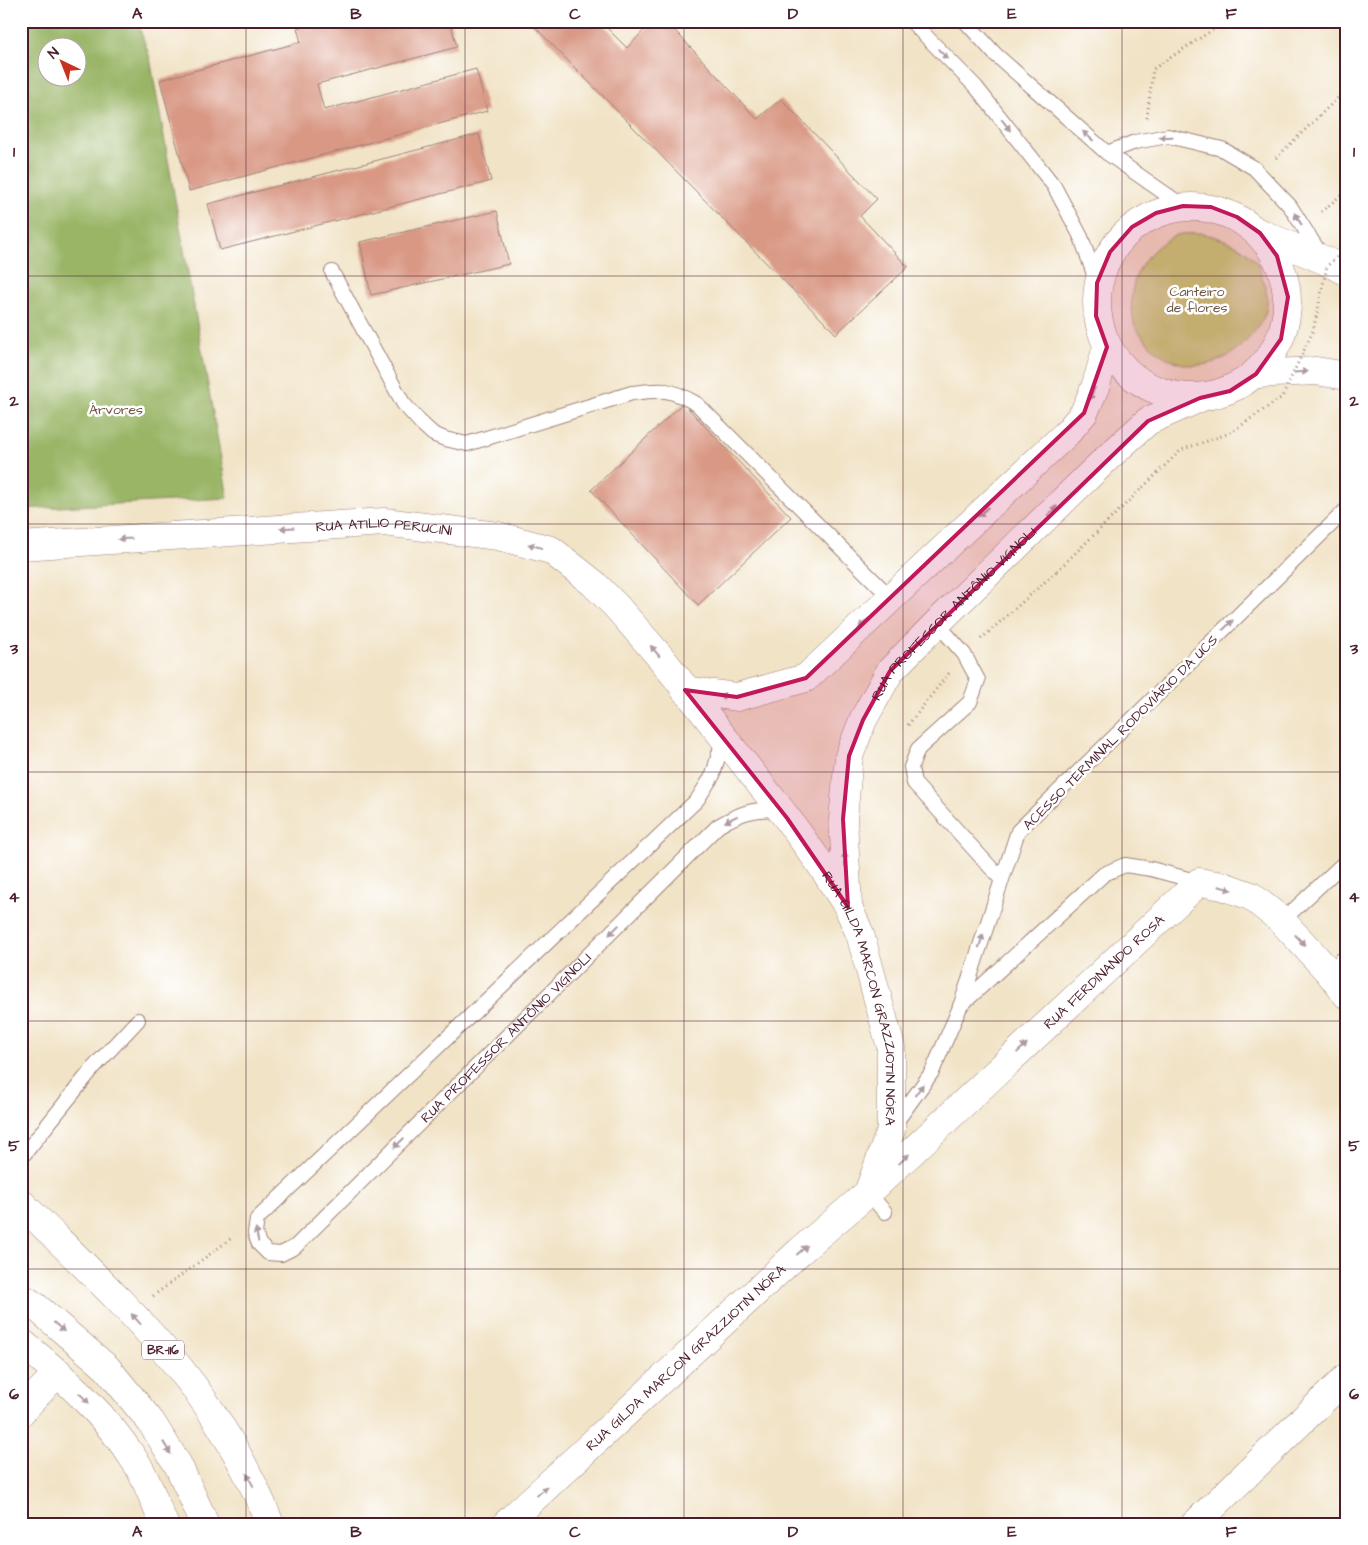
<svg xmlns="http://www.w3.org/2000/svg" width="1368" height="1545" viewBox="0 0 1368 1545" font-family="'Architects Daughter',sans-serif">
	<rect width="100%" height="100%" fill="#fff"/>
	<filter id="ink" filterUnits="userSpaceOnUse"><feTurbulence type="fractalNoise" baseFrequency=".02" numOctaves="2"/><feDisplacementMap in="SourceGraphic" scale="10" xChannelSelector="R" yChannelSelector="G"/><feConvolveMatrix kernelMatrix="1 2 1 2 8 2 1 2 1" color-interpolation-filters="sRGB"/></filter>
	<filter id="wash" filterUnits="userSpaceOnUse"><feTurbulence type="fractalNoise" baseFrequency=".0096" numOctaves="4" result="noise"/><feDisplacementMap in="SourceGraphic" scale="20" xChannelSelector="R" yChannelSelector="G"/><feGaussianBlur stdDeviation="1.12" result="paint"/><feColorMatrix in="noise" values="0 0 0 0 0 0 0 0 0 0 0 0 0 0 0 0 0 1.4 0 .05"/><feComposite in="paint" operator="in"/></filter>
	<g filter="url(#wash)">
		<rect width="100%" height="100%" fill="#f1e3c6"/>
		<path fill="#c3d375" stroke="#867950" d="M1200 233C1219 237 1248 246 1258 265 1260 270 1262 277 1264 283 1272 309 1264 321 1247 340 1218 372 1178 374 1148 343 1144 338 1139 333 1136 328 1133 324 1133 315 1132 310 1128 278 1145 251 1174 236 1181 233 1192 234 1200 233Z"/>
		<path fill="#9ab566" stroke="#726a48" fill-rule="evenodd" d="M21 21H137L150 58 228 498 21 509ZM48 48H78V78H48Z"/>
		<g id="blocks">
			<path fill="#d99884" d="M321 21H450L457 47 317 84 324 110 476 69 487 111 189 191 160 80 301 42 297 28Z
				M529 21H600L627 48 653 21H666L757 119 781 99 877 199 860 216 908 267 836 334Z
				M479 134 491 181 220 250 208 204Z
				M497 211 509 264 371 295 360 242Z
				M683 403 791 517 698 605 591 490Z"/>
		</g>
	</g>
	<g filter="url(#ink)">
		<use href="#blocks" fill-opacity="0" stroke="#9e8178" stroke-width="1"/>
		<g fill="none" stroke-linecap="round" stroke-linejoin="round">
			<g stroke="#9e8178" stroke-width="16">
				<g id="service">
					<path d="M911 21 976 87 1054 186 1081 237 1097 283"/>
					<path d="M965 21 995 54 1107 153 1183 206"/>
					<path d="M1107 153 1135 142 1168 136 1222 149 1254 168 1290 206 1321 255"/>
					<path d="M332 272 403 403 420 422 433 434 445 439 467 444 632 393C663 389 669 388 697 404L891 598"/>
					<path d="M937 623 964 654 978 680 970 702 918 749 911 767 914 783 1001 879"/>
					<path id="s1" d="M723 739 713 775 697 800 257 1219 255 1233 259 1244 268 1253 281 1254 295 1247 718 826C740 813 752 809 778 809"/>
					<path d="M1282 921 1347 860"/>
					<path d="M1329 972 1347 955"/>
					<path d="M960 1006 1104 874 1125 865 1151 869 1199 882"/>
					<path d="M894 1125 932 1072 960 1007 1018 831 1347 509"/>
					<path d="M21 1158 93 1068 138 1020"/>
					<path d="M868 1193 885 1212"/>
				</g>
			</g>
			<g stroke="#9e8178" stroke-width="29">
				<g id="minor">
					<circle cx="1192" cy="302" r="95"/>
					<path d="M1260 233 1324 260 1347 272"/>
					<path d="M1256 374 1316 371 1347 376"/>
					<path id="s2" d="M21 546 384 522 498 536 551 550 593 583 616 606 662 659 787 818 819 862 848 907 860 934 891 1047V1130L868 1193"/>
					<path d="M685 690 737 697 806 678 1067 433 1084 413 1096 385 1107 347"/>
					<path id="s3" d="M848 906 843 819 849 756 863 720 890 671 937 623 1105 460 1148 421 1200 398"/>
					<path d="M21 1412 58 1372"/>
					<path id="s4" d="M506 1524 799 1252 868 1193 1199 882 1223 886 1251 896 1282 921 1329 972 1347 995"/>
					<path d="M1195 1524 1347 1377"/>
				</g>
			</g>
			<g stroke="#9e8178" stroke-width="29">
				<path id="primary" d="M21 1342C65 1378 107 1416 137 1464 148 1482 155 1504 164 1524"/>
			</g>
			<g stroke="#9e8178" stroke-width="29">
				<path id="trunk" d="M21 1203C75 1257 133 1310 181 1370 216 1413 250 1472 270 1524
					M21 1297 35 1306 107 1368 151 1422 178 1465 205 1524"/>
			</g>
			<path stroke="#9e8178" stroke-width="3" stroke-dasharray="1 4" stroke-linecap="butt" d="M1147 118 1153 69 1226 21
				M1276 158 1347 89
				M1321 212 1347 190
				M981 639 1057 571
				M908 725 949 673
				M153 1296 233 1237"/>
			<use href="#service" stroke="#fff" stroke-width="14"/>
			<use href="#minor" stroke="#fff" stroke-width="28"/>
			<use href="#primary" stroke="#fff" stroke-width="28"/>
			<use href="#trunk" stroke="#fff" stroke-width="28"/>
			<path stroke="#9e8178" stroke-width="3" stroke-dasharray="1 4" stroke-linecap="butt" d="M1057 571 1181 450 1230 433 1282 397 1313 331 1327 266 1347 248"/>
		</g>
		<defs><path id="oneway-solid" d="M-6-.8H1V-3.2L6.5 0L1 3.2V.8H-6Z" transform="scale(1.25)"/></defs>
		<g fill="#ae9aa0">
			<use href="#oneway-solid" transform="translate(943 54) rotate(45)"/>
			<use href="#oneway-solid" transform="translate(1006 125) rotate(52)"/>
			<use href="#oneway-solid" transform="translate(1088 136) rotate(-138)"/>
			<use href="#oneway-solid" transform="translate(1166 137) rotate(178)"/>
			<use href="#oneway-solid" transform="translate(1298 219) rotate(-122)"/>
			<use href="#oneway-solid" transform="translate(1301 372) rotate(-3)"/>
			<use href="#oneway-solid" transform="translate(1092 394) rotate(114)"/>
			<use href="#oneway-solid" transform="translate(1052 511) rotate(-44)"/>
			<use href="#oneway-solid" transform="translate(983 512) rotate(137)"/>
			<use href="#oneway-solid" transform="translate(287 528) rotate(176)"/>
			<use href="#oneway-solid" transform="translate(125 539) rotate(176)"/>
			<use href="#oneway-solid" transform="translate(535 546) rotate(-165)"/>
			<use href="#oneway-solid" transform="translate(864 623) rotate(137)"/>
			<use href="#oneway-solid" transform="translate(1228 625) rotate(-45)"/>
			<use href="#oneway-solid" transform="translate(655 651) rotate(-130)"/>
			<use href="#oneway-solid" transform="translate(726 696) rotate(-172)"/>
			<use href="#oneway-solid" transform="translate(731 819) rotate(153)"/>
			<use href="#oneway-solid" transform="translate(845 859) rotate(-93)"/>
			<use href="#oneway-solid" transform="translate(1225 888) rotate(16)"/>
			<use href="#oneway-solid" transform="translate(614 930) rotate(135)"/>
			<use href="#oneway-solid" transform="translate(1300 940) rotate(47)"/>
			<use href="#oneway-solid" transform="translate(981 941) rotate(-72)"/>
			<use href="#oneway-solid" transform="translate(1022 1048) rotate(-43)"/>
			<use href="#oneway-solid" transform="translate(919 1090) rotate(-54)"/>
			<use href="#oneway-solid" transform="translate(399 1143) rotate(135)"/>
			<use href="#oneway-solid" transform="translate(904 1159) rotate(-43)"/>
			<use href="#oneway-solid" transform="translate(257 1235) rotate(-101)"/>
			<use href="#oneway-solid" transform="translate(802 1250) rotate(-41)"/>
			<use href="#oneway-solid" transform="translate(136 1319) rotate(-132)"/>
			<use href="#oneway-solid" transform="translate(59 1327) rotate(41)"/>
			<use href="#oneway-solid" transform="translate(84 1398) rotate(45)"/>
			<use href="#oneway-solid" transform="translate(167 1448) rotate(58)"/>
			<use href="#oneway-solid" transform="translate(250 1480) rotate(-118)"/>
			<use href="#oneway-solid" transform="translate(542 1491) rotate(-43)"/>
		</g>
	</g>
	<path fill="#c2185b" fill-opacity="0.2" stroke="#c2185b" stroke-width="4" stroke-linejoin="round" d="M1183 206 1211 207 1237 217 1260 233 1277 256 1288 297 1281 339 1256 374 1230 391 1200 398 1148 421 890 671 863 720 849 756 843 819 848 907 787 818 685 690 737 697 806 678 1084 413 1107 347 1096 316 1097 283 1110 252 1132 227 1156 213Z"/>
	<path fill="none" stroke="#4a1f2b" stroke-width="1" stroke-opacity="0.55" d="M246 21V1524M465 21V1524M684 21V1524M903 21V1524M1122 21V1524M21 276H1347M21 524H1347M21 772H1347M21 1021H1347M21 1269H1347"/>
	<g text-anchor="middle" stroke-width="5" stroke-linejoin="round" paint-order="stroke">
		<rect fill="#fff" stroke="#80626b" stroke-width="1" x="142" y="1340.5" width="42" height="19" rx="4"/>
		<g font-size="12" font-weight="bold" fill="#4a1f2b">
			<text x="163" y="1354">BR-116</text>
		</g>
		<g font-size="14" fill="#6e5541" stroke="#fff">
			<text x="1197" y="296">Canteiro<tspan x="1197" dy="16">de flores</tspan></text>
			<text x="116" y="414">Árvores</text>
		</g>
		<g font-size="14" fill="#4a1f2b" stroke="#fff">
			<text dy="5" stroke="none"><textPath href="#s2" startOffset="364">RUA ATILIO PERUCINI</textPath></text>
			<text dy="5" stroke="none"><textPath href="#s3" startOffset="330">RUA PROFESSOR ANTÔNIO VIGNOLI</textPath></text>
			<text transform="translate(1120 732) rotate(-45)" y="5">ACESSO TERMINAL RODOVIÁRIO DA UCS</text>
			<text dy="5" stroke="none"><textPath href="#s4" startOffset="814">RUA FERDINANDO ROSA</textPath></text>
			<text dy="5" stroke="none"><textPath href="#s2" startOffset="1092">RUA GILDA MARCON GRAZZIOTIN NÓRA</textPath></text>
			<text dy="5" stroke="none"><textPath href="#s1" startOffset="1039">RUA PROFESSOR ANTÔNIO VIGNOLI</textPath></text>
			<text dy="5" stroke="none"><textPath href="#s4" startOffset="245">RUA GILDA MARCON GRAZZIOTIN NÓRA</textPath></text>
		</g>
	</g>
	<rect width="1368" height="1545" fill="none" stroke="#fff" stroke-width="55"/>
	<g transform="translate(62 62) rotate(317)"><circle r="24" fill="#ffffff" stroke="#b7a5aa"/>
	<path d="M0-4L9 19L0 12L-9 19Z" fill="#c8321e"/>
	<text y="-8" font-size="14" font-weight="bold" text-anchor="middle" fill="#4a1f2b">N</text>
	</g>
	<rect x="28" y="28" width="1312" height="1490" fill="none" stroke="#4a1f2b" stroke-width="2"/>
	<g font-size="16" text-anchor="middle" font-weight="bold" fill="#4a1f2b">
		<text x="137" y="19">A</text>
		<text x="356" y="19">B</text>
		<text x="575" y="19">C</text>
		<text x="793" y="19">D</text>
		<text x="1012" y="19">E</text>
		<text x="1231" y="19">F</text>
		<text x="14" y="157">1</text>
		<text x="1354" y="157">1</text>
		<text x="14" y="406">2</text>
		<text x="1354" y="406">2</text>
		<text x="14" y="654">3</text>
		<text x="1354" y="654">3</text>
		<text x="14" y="902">4</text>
		<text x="1354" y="902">4</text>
		<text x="14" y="1151">5</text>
		<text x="1354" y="1151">5</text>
		<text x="14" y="1399">6</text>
		<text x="1354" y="1399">6</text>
		<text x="137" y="1537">A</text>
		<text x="356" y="1537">B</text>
		<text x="575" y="1537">C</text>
		<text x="793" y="1537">D</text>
		<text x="1012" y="1537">E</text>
		<text x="1231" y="1537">F</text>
	</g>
</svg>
